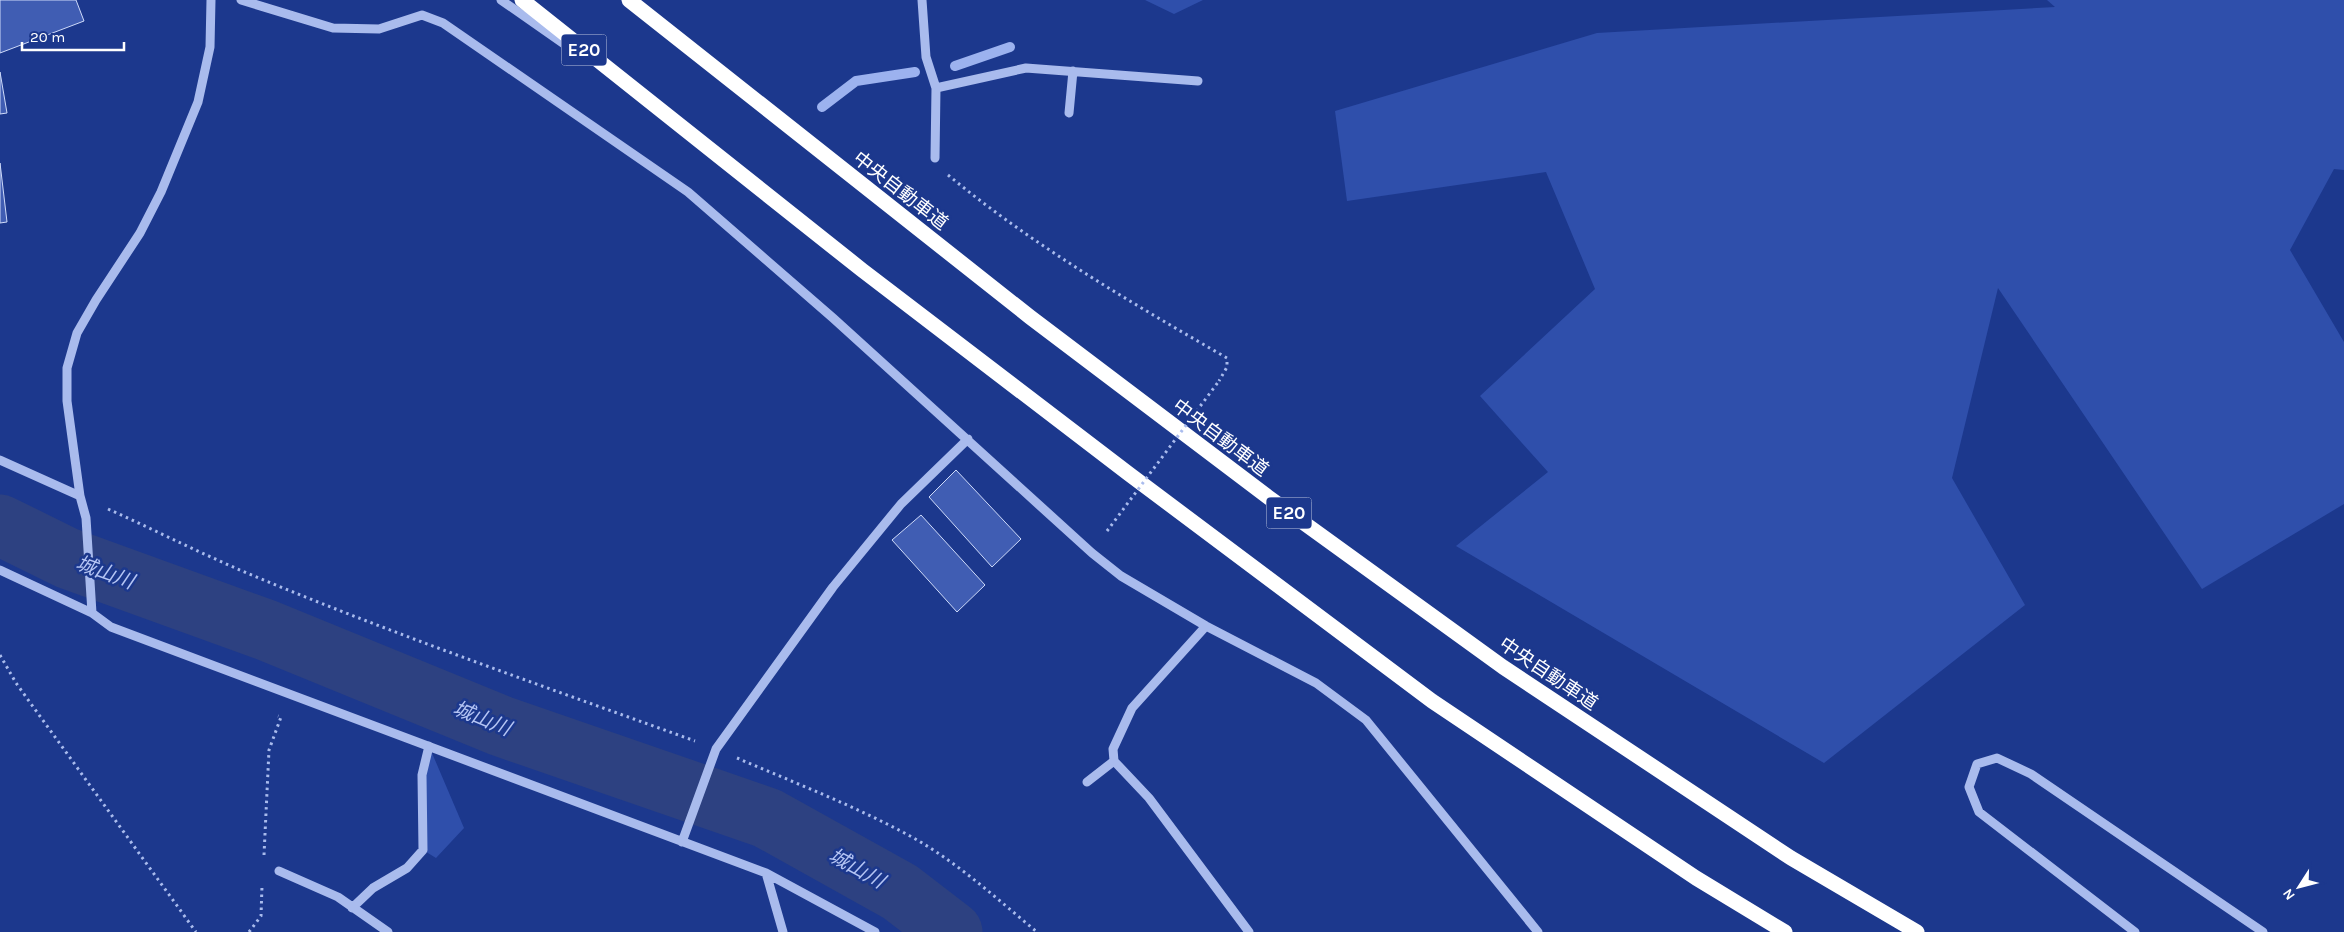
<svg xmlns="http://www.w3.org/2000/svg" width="2344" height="932" viewBox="0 0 2344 932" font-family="Karla,'Noto Sans JP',sans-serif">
	<rect width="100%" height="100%" fill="#1c388d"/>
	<path fill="#2f4fab" d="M1145 0H1203L1174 14Z
		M2047 0H2344V170L2334 169 2290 250 2344 342V504L2202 589 1998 288 1952 478 2025 605 1824 763 1456 546 1548 472 1480 396 1595 289 1546 172 1347 201 1335 111 1597 33 2055 7Z
		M429 746 464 828 436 858 423 850 422 775Z"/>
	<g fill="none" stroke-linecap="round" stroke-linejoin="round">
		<path stroke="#9cb2ef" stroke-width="10" d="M955 66 1010 47
			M822 107 856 81 915 72"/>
		<path stroke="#2d4181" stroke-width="61" d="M0 525 67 558 266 630 501 726 767 818 900 892 952 932"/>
	</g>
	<path fill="#405db3" stroke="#cedaf9" d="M0 0H76L84 21 0 53Z
		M0 72 7 113 0 114Z
		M0 163 7 222 0 223Z
		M956 470 1021 539 992 567 929 497Z
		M921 515 985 585 957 612 892 540Z"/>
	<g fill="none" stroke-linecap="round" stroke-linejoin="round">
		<path stroke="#a9bbed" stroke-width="3" stroke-dasharray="2.5 4" stroke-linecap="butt" d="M948 175C1034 246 1130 302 1227 358V367L1219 381
			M108 509C161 533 212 559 266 581 407 639 551 689 695 741
			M0 655 16 683 196 932
			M737 758C795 783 855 806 910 836 956 861 997 899 1037 932
			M264 855 269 750 281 717 278 716
			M249 932 261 916 262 886"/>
		<path stroke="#a9bbed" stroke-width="9" d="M211 0 210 47 198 102 161 192 140 233 96 300 77 333 67 368V401L80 496 86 518 92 613 111 627 766 873 875 932
			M241 0 333 28 379 29 422 15 443 23 688 192 833 318 1092 553 1121 576 1206 626 1316 683 1366 720 1538 932
			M501 0 577 53
			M922 0 926 57 936 88 1026 68 1198 81
			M1069 113 1073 71
			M935 158 936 88
			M0 460 80 496
			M0 570 92 613
			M1206 626 1132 708 1113 749 1114 761 1149 798 1249 932
			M1087 782 1114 761
			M682 842 716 749 833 587 901 504 968 439
			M279 871 338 897 388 932
			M766 873 783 932
			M352 908 373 888 407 868 423 850 422 775 429 746
			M2135 932 1979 812 1969 787 1977 764 1997 758 2031 774 2263 932"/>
		<path stroke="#fff" stroke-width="15" d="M522 0 862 270 1129 474 1432 701 1696 878 1785 932
			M629 0 1030 317 1268 497 1503 667 1791 858 1917 932"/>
		<path stroke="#a9bbed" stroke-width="3" stroke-dasharray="2.5 4" stroke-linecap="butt" d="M1107 531 1219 381"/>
	</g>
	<g text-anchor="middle" stroke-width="5" stroke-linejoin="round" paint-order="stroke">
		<g fill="#1c388d" stroke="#bbc3dd" stroke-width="1">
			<rect x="561.5" y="34.5" width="45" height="31" rx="4"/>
			<rect x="1266.5" y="497.5" width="45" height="31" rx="4"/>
		</g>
		<g font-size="18" font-weight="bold" fill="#fff">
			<text x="584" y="56">E20</text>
			<text x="1289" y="519">E20</text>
		</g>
		<g font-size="19" fill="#fff" stroke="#1c388d">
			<text transform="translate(901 190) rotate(38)" y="7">中央自動車道</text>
			<text transform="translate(1221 437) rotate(37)" y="7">中央自動車道</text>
			<text transform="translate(1549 673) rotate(34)" y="7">中央自動車道</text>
		</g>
		<g font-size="20" font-style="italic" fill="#b5c5f4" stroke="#1c388d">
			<text transform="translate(105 572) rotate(20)" y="7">城山川</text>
			<text transform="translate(482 718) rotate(22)" y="7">城山川</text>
			<text transform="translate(857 868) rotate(29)" y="7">城山川</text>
		</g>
	</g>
	<g transform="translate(2299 887) rotate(234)" stroke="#1c388d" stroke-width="4" paint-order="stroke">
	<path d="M0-4L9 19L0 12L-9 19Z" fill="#ffffff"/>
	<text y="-8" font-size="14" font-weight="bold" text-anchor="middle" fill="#ffffff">N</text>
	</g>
	<path d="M22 42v8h102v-8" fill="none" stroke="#ffffff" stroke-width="2.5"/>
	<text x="30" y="42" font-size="15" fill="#ffffff" stroke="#1c388d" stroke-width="4" paint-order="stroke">20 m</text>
</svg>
